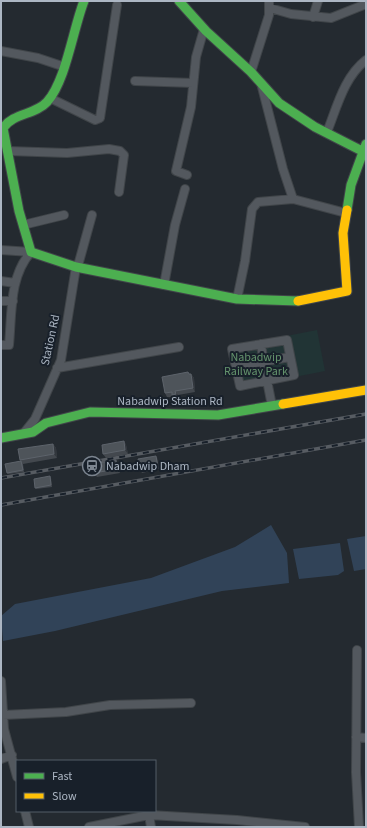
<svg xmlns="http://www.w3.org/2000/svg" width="367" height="828" viewBox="0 0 367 828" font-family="'Source Sans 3',sans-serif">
	<rect width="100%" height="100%" fill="#242a30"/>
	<path fill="#213435" d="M317 330 325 371 239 388 230 347Z"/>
	<path fill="#314358" d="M271 525 287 553 289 583 222 591 55 631 3 641 1 616 15 604 151 578 235 547Z
		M366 536V569L354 571 347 539Z
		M340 543 344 571 338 575 299 579 293 549Z"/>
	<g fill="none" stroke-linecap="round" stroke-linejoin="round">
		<g stroke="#404549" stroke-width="10">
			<path id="street" d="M270 8 291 14 331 18 366 4
				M313 17 318 1
				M1 51 38 58 62 66
				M251 72 269 15V1
				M135 81 193 83
				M261 83 283 169 293 199
				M50 98 95 120 100 118 117 5
				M327 132C337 107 344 77 366 60
				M8 151 67 153 109 149 120 151 124 155 119 192
				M187 175 176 171 191 107 196 57 204 29
				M23 225 64 215
				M1 250 31 252
				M1 281 15 283
				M164 285 175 225 185 189
				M237 299 245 261 252 209 258 202 293 199 346 213
				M1 301H13
				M287 340 294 375 240 386 232 349Z
				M261 344 263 358
				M1 345H9C12 314 9 276 31 252
				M267 361 290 357
				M264 365 272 406
				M236 367 260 362
				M57 368 179 347
				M23 434 35 419 61 360 76 267 79 262 92 215
				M357 650 356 772 359 827
				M1 681 4 729 17 777
				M3 715 66 712 110 705 191 703
				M356 737 366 738
				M1 759 12 755
				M25 811 29 827
				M149 815 151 827
				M89 827 149 815 237 820 305 827"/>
		</g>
		<g stroke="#404549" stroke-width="11">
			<path id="fast" d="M84 1C73 29 66 81 47 102 35 115 13 113 3 128L19 211 31 252 76 267 237 299 298 301
				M179 1 206 31 251 72 279 103 315 127 366 153
				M347 210 351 185 366 144
				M1 438 33 432 46 423 90 412 218 415 283 404"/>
		</g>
		<g stroke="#404549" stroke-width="11">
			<path id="slow" d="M298 301 347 291 343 233 347 210
				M283 404 366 390"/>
		</g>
		<use href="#street" stroke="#53585e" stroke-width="8"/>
		<use href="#fast" stroke="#4caf50" stroke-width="9"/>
		<use href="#slow" stroke="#ffc107" stroke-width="9"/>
		<g stroke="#575c62" stroke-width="3.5">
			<path id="rail" d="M1 478 366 414
				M1 505 366 440"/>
		</g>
		<use href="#rail" stroke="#18202a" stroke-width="2" stroke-dasharray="6" stroke-linecap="butt"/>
	</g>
	<path fill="#43484e" d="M190 374H191L194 378 195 392 178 395 179 398 175 399 173 397H167L165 393Z
		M124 441 126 445 128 454 106 458 103 454Z
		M53 444 56 448 57 458 23 464 24 472 8 474 7 473 21 461 20 460Z
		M157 457 159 469 142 473 141 471Z
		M118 464 120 473 97 477 94 473Z
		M50 476 51 478 52 487 36 489 35 488Z"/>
	<path fill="#32373d" d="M191 374 194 378 195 392 193 388Z
		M175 391 178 395 179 398 176 394Z
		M124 441 126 445 128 454 125 450Z
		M53 444 56 448 57 458 54 454Z
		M116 460 118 464 120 473 117 469Z"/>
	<path fill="#4e545a" stroke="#5d636b" d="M188 372 189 374H191L193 388 175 391 176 394 172 395V392L165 393 162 377Z
		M124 441 125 450 103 454 102 445Z
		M53 444 54 454 20 460 18 449Z
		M156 456 158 468 141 471 138 459Z
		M116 460 117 469 94 473 92 464Z
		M21 461 23 470 7 473 5 464Z
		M50 476 51 485 35 488 34 479Z"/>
	<defs>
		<g id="station-ring" transform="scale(1)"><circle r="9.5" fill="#18202a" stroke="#7c8590" stroke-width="1.5"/><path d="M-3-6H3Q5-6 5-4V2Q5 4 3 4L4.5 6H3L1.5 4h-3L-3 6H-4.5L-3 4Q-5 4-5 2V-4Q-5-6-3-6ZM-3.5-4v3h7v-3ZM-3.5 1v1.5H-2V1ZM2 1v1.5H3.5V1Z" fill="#7c8590"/></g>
	</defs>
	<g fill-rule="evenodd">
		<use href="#station-ring" x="92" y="466"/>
	</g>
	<g text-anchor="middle" stroke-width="4" stroke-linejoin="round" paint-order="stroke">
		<g font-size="12" fill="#acb6c3" stroke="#18202a">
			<text transform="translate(50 340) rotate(-78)" y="4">Station Rd</text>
			<text x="170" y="405">Nabadwip Station Rd</text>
		</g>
		<g font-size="12" fill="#64926c" stroke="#18202a">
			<text x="256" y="361">Nabadwip<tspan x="256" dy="14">Railway Park</tspan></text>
		</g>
		<g font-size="12" fill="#acb6c3" stroke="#18202a" text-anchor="start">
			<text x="106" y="470">Nabadwip Dham</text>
		</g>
	</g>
	<rect width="367" height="828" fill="none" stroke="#acb6c3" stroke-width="4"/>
	<rect x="16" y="760" width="140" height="52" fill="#18202a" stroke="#535c67"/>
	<rect x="24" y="773" width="20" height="6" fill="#4caf50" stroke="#535c67"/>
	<text x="52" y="780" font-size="12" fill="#acb6c3">Fast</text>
	<rect x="24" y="793" width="20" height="6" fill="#ffc107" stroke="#535c67"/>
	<text x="52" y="800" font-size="12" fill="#acb6c3">Slow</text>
</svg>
